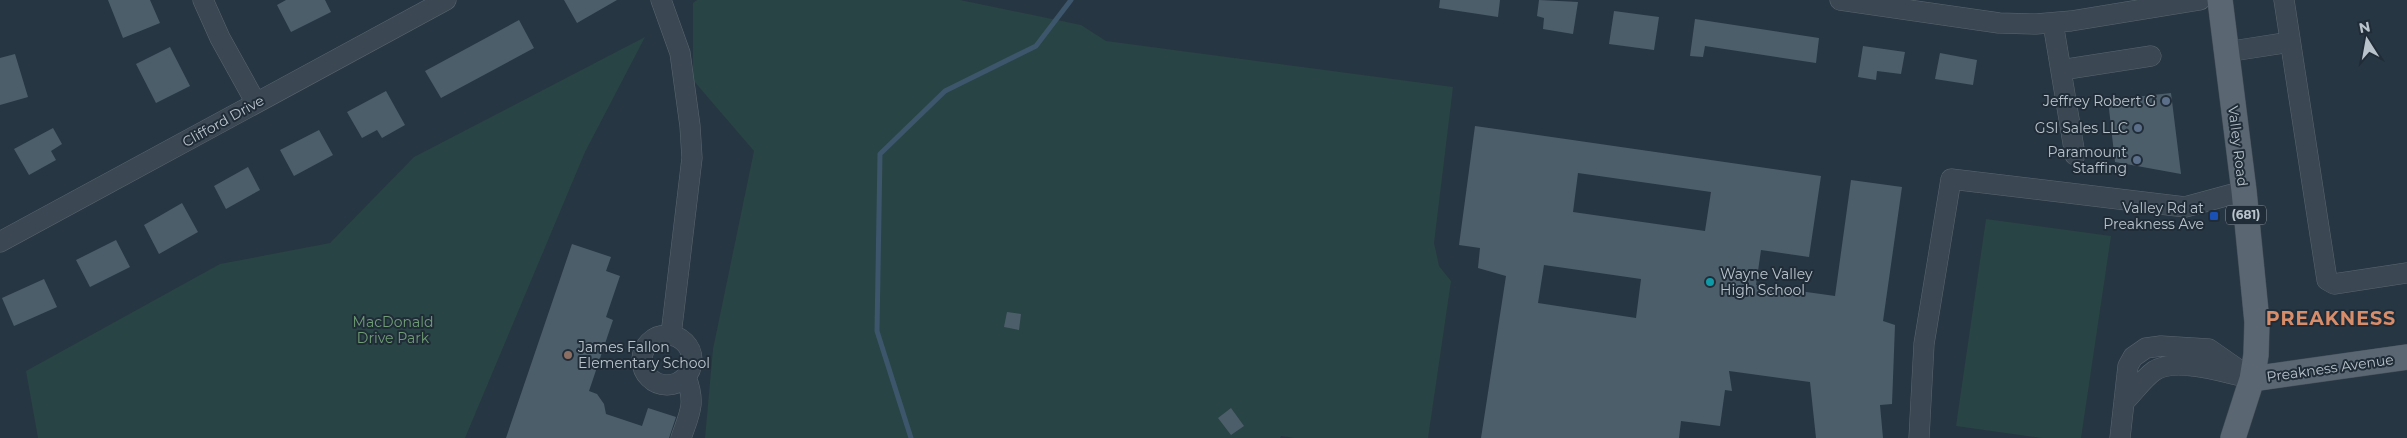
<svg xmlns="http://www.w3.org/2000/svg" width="2407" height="438" viewBox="0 0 2407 438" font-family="Montserrat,sans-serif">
	<rect width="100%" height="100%" fill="#273643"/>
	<path fill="#294444" d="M697 0H960L1081 25 1106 41 1453 87 1434 243 1439 266 1451 281 1428 438H1294L1281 436 1280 438H705L713 349 754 151 693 80V3Z
		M645 37 585 152 465 438H38L26 371 220 264 330 243 414 157Z
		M1986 219 2111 236 2081 438H2042L1956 426Z"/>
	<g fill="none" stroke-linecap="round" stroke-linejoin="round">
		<path stroke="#3d566c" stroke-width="5" d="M911 438 877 331 880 154 945 91 1036 46 1071 0"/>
	</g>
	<path fill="#4d5e6b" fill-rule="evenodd" d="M108 0H150L160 23 123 38Z
		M286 0H325L331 12 291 32 277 5Z
		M564 0H617L577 23Z
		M1440 0H1500L1498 17 1439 8Z
		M1539 0 1578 2 1573 34 1543 29 1544 18 1537 16Z
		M1614 11 1659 17 1654 50 1609 44Z
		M1695 19 1819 38 1816 63 1705 46 1703 57 1690 56Z
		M519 20 534 48 441 98 425 71Z
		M1863 46 1905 52 1901 74 1877 71 1876 80 1858 77Z
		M170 47 190 86 156 103 136 64Z
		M1940 53 1977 60 1973 85 1935 79Z
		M15 54 28 97 0 105V58Z
		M386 91 405 125 382 138 377 130 362 138 347 112Z
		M2171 93 2181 174 2115 162 2108 100Z
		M1475 126 1821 176 1809 257 1761 250 1756 285 1835 296 1851 180 1902 187 1883 321 1895 325 1892 404 1880 405 1883 438H1816L1810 382 1729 371 1732 391 1725 390 1720 426 1681 421 1679 438H1481L1506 276 1478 268 1480 248 1459 245ZM1578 173 1711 192 1705 231 1573 212ZM1544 265 1641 279 1636 318 1538 303Z
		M53 128 62 144 51 151 56 160 29 175 14 149Z
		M319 130 333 155 294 176 280 150Z
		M248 167 260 190 226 209 214 186Z
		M182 203 198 232 159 254 144 225Z
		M116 240 130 267 90 287 76 260Z
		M572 244 611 257 606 271 620 276 606 317 613 320 589 391 597 394 604 404 606 414 642 426 648 408 676 417 669 438H506Z
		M44 279 57 307 14 326 2 298Z
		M1007 312 1021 314 1019 330 1004 327Z
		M1231 408 1244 426 1231 435 1218 418Z"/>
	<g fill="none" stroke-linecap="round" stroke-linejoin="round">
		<g stroke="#5a6670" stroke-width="21">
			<path id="minor" d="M203 0 220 38 256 103
				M661 0 680 53 690 126 692 158 671 335
				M1840 0 1999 23 2036 24 2071 21 2200 0
				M2284 0 2327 280 2334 284 2407 273
				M2053 23 2075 155
				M2226 52 2290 42
				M2061 70 2151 56
				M0 242 446 0
				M642 360a25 25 0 1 1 50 0a25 25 0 1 1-50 0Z
				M2124 402C2134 392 2143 379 2154 371 2173 358 2216 370 2237 375
				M681 438C690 412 696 404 686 377
				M1919 438 1924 344 1951 179 2185 207 2244 191
				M2120 438 2128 366 2133 357 2146 348 2161 346 2209 349 2252 379"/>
		</g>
		<g stroke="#45515c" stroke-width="26">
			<path id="major" d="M2220 0 2244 191 2257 322 2256 355 2252 379 2233 438
				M2252 379 2407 357"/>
		</g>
		<use href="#minor" stroke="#3b4853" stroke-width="20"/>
		<use href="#major" stroke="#5a6773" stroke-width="25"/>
	</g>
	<g fill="#5c6f8a" stroke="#202d38" stroke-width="2">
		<circle cx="2166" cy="101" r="5"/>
		<circle cx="2138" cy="128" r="5"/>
		<circle cx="2137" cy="160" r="5"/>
	</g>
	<rect fill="#1a4fb4" stroke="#202d38" stroke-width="2" x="2209" y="211" width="10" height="10" rx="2.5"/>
	<circle fill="#0f9aa8" stroke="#202d38" stroke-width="2" cx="1710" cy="282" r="5"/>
	<circle fill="#8d6e63" stroke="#202d38" stroke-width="2" cx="568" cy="355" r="5"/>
	<g text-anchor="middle" stroke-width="4" stroke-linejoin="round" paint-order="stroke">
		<rect fill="#202d38" stroke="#8b96a0" stroke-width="1" x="2226" y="205.5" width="40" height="19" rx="4"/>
		<g font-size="12" font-weight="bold" fill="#b9c3cc">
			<text x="2246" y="219">(681)</text>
		</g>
		<g font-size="14" fill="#b9c3cc" stroke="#202d38" text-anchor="end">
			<text x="2156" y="106">Jeffrey Robert G</text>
			<text x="2128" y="133">GSI Sales LLC</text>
			<text x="2127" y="157">Paramount<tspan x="2127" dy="16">Staffing</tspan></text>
			<text x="2204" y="213">Valley Rd at<tspan x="2204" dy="16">Preakness Ave</tspan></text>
			<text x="1720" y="279" text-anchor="start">Wayne Valley<tspan x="1720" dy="16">High School</tspan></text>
			<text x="578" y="352" text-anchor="start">James Fallon<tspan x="578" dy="16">Elementary School</tspan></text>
		</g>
		<g font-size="14" fill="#b9c3cc" stroke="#202d38">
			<text transform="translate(223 121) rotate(-29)" y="5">Clifford Drive</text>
			<text transform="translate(2238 146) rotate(83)" y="5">Valley Road</text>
			<text transform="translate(2330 368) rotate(-8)" y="5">Preakness Avenue</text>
		</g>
		<g font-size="14" fill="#709d75" stroke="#202d38">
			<text x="393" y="327">MacDonald<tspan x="393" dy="16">Drive Park</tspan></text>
		</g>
		<g font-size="19" font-weight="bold" letter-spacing="1" fill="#d78c6a" stroke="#202d38">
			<text x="2331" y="325">PREAKNESS</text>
		</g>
	</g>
	<g transform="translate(2367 40) rotate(349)" stroke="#202d38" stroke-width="4" paint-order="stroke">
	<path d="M0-4L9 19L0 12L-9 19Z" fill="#b9c3cc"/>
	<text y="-8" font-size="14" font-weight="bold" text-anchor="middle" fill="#b9c3cc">N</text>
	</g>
</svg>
